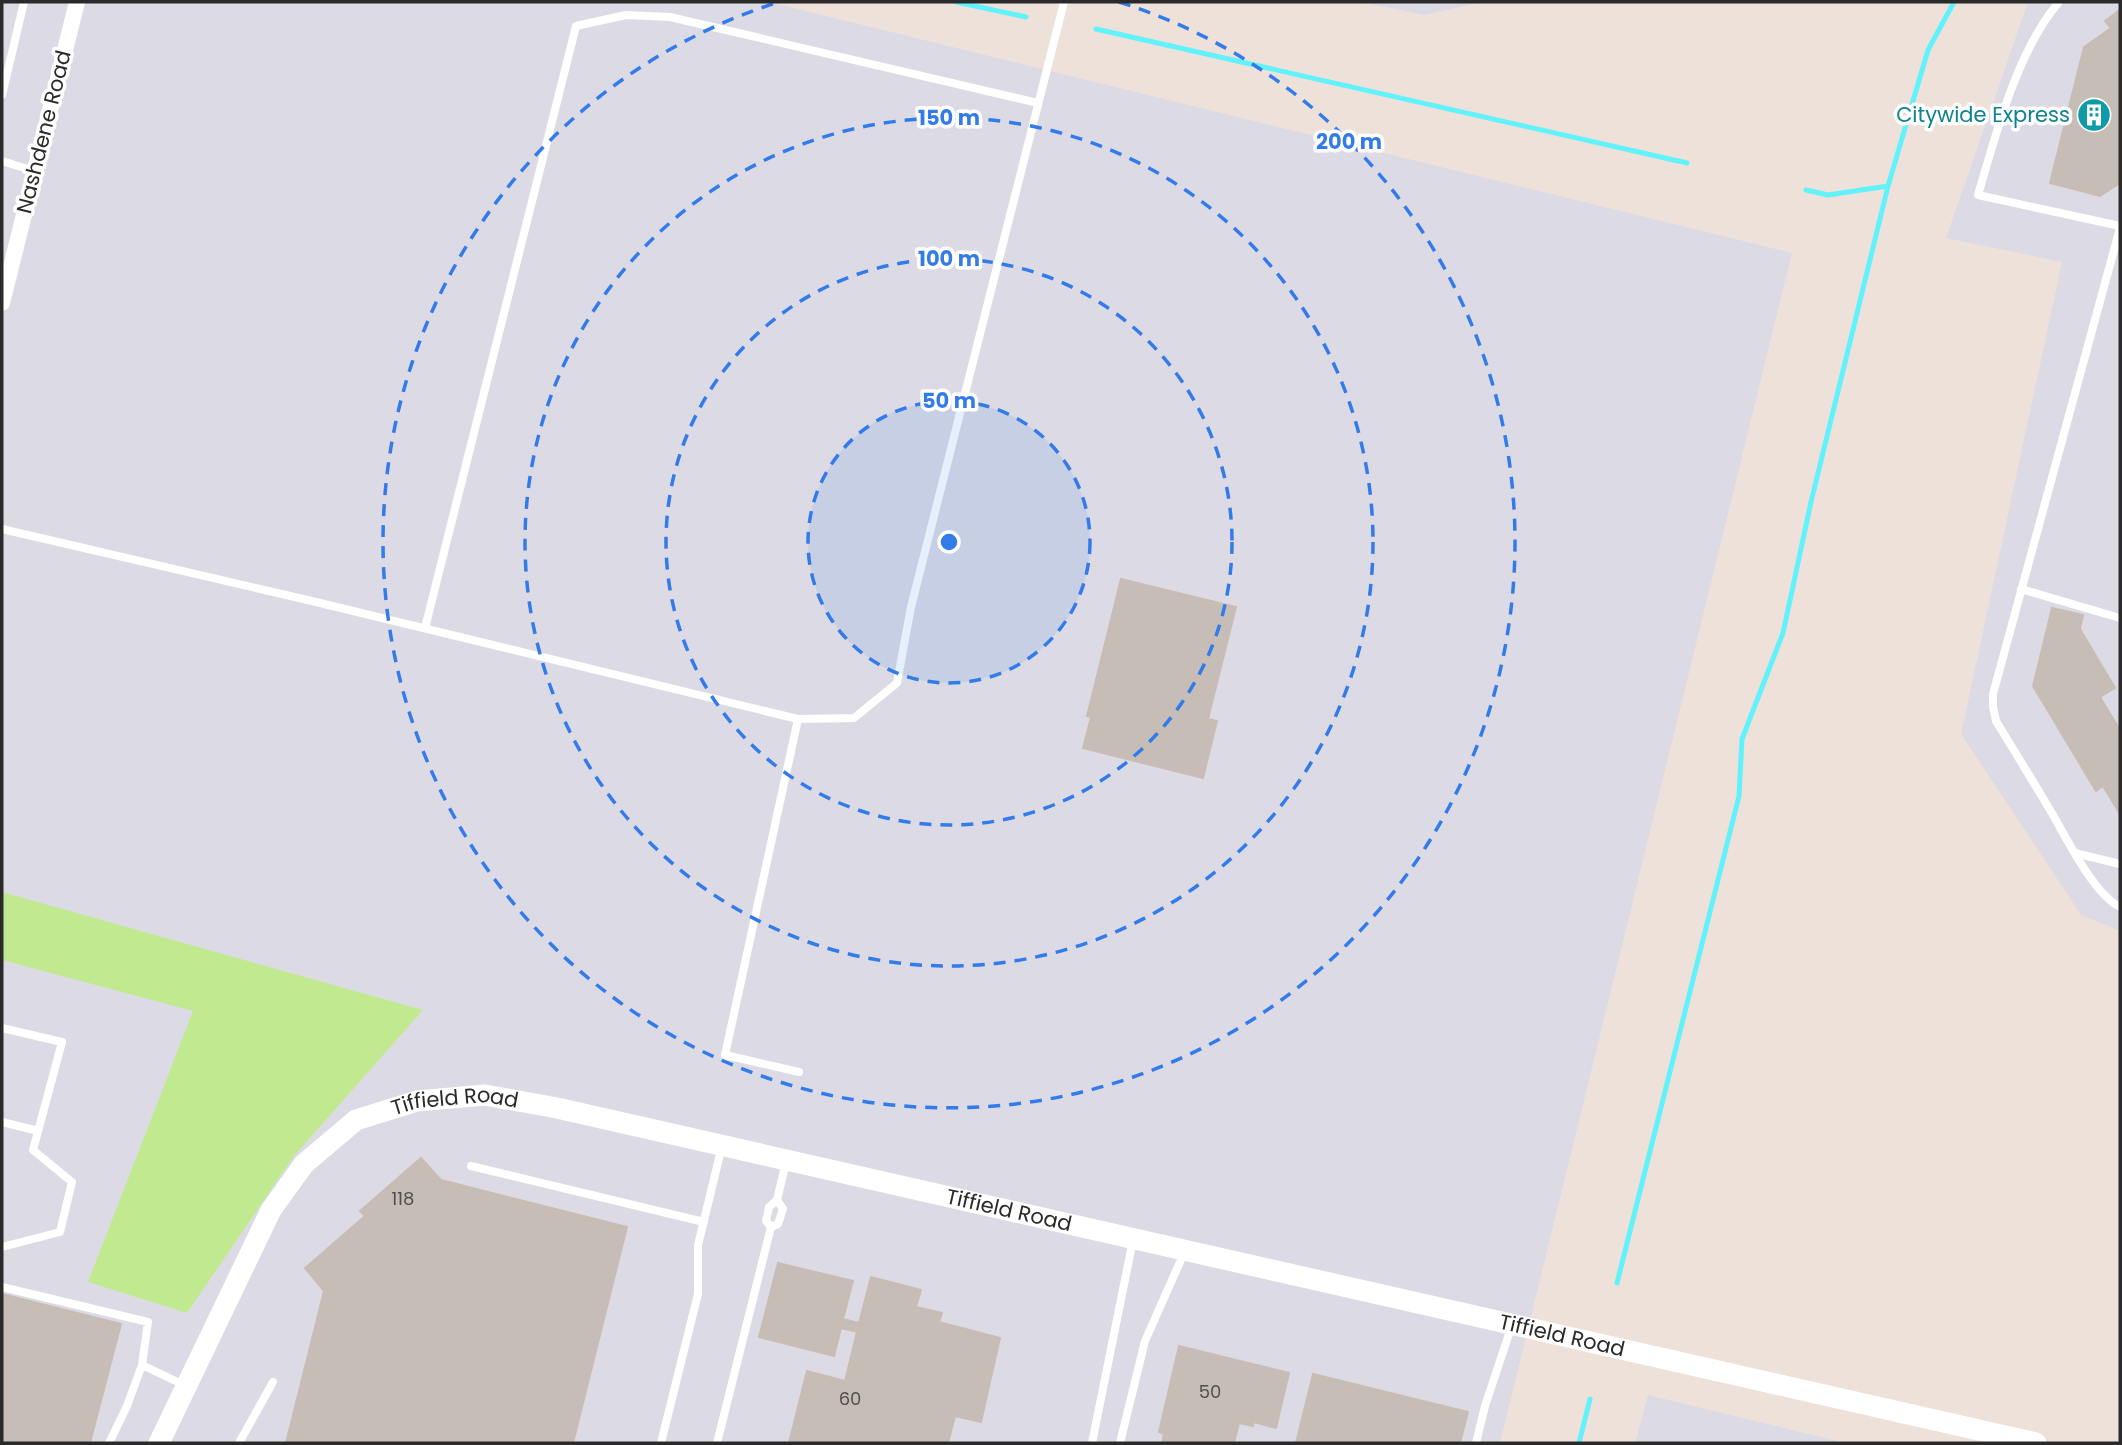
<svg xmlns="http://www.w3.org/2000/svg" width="2122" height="1445" viewBox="0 0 2122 1445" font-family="Poppins,sans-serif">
	<rect width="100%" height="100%" fill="#eee1da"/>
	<path fill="#dcdbe5" d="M2 2H769L1792 253 1500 1443H2Z
		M1360 2H1483L1424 15Z
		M2028 2H2120V931L2081 915 1961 734 2062 262 1946 238Z
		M1648 1395 1846 1443H1635Z"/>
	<path fill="#c1ea90" d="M2 892 423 1010 294 1156 187 1313 88 1282 193 1011 2 960Z"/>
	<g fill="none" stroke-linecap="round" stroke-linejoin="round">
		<path stroke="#62f2fb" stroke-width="5" d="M956 2 1026 17
			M1096 29 1687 163
			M1806 190 1828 195 1888 186
			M1617 1283 1739 796 1742 739 1783 633 1811 502 1888 186 1928 50 1954 2
			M1579 1443 1590 1399"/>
	</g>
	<path fill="#c5bdb6" stroke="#c9bdb3" stroke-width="2" d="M2120 10V183L2100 196 2050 183 2084 47 2111 28 2105 21Z
		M1121 579 1236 607 1208 719 1217 721 1203 778 1083 748 1091 717 1087 716Z
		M2052 608 2083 615 2080 629 2115 688 2100 697 2120 730V814L2103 786 2096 791 2033 686Z
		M421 1158 441 1180 627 1227 573 1443H286L324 1291 305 1268 365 1216 360 1211Z
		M778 1263 853 1281 843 1319 859 1323 871 1277 921 1290 916 1307 942 1313 939 1322 1000 1338 981 1422 955 1416 948 1443H789L807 1371 845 1381 857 1332 841 1328 834 1356 759 1337Z
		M2 1294 121 1324 90 1443H2Z
		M1179 1346 1289 1373 1276 1428 1254 1422 1253 1426 1239 1423 1234 1443H1162L1164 1434 1159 1432Z
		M1313 1374 1468 1412 1460 1443H1296Z"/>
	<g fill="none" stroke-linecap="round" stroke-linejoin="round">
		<path stroke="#fff" stroke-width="8" d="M2059 2C2017 51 1996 134 1978 195L2120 226
			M2 95 24 2
			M2 161 34 171
			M2120 228 1993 694V707L1996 721C2015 752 2034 783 2053 815 2068 841 2094 894 2120 907
			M2 529 312 601 798 719
			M2021 589 2120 618
			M425 628 576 26 626 15 670 17 1038 103
			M2075 853 2120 864
			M2 1028 62 1042 33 1150 72 1182 60 1232 2 1247
			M799 1072 725 1055 798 719 854 718 897 683 911 607 1064 2
			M2 1122 38 1131
			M471 1166 704 1222
			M777 1200 786 1162
			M2 1287 148 1322 142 1365 127 1406 109 1443
			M142 1365 184 1385
			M239 1443 273 1382
			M661 1443 698 1294V1245L722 1146
			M717 1443 771 1227 766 1221 769 1207 777 1200 783 1209 778 1224 771 1227
			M1092 1443 1133 1240
			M1120 1443 1145 1341 1184 1253
			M1476 1443 1485 1406 1512 1325"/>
		<path stroke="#fff" stroke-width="16" d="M2 303 77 2"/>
		<path stroke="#fff" stroke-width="21" id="s1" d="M159 1443 271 1210 304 1164 356 1120 417 1101 485 1095 557 1108 2036 1443"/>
	</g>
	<circle cx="949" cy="542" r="141" fill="#347bea" fill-opacity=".12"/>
	<g fill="none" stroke="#347bea" stroke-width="3.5" stroke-dasharray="12 9">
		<circle cx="949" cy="542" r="141"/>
		<circle cx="949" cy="542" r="283"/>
		<circle cx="949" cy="542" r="424"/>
		<path d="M1119 2A566 566 0 1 1 779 2"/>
	</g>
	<defs>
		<g id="building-disc" transform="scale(1.75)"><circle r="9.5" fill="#0f9aa8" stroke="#fff"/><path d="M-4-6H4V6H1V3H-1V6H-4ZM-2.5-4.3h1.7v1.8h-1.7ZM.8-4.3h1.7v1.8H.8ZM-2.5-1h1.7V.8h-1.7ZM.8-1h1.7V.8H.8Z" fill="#fff"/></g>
	</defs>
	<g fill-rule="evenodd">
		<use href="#building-disc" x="2094" y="115"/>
	</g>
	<g text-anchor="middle" stroke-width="7" stroke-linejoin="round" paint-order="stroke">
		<g font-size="18" fill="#514f4d">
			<text x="403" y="1205">118</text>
			<text x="1210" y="1398">50</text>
			<text x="850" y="1405">60</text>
		</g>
		<g font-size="21" fill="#0d838f" stroke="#fff" text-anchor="end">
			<text x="2070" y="122">Citywide Express</text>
		</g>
		<g font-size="21" fill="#2a2a2a" stroke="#fff">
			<text transform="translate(44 132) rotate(-76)" y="7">Nashdene Road</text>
			<text dy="7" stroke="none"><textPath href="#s1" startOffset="485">Tiffield Road</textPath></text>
			<text dy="7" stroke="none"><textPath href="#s1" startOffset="1052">Tiffield Road</textPath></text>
			<text dy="7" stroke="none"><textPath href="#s1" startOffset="1619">Tiffield Road</textPath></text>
		</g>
	</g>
	<circle cx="949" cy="542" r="10" fill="#347bea" stroke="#fff" stroke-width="3.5"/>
	<g font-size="21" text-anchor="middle" font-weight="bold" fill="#347bea" stroke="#fff" stroke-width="7" stroke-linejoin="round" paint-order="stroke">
		<text x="949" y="125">150 m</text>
		<text x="1349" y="149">200 m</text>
		<text x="949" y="266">100 m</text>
		<text x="949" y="408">50 m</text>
	</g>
	<rect width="2122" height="1445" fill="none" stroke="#2a2a2a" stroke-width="7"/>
</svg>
